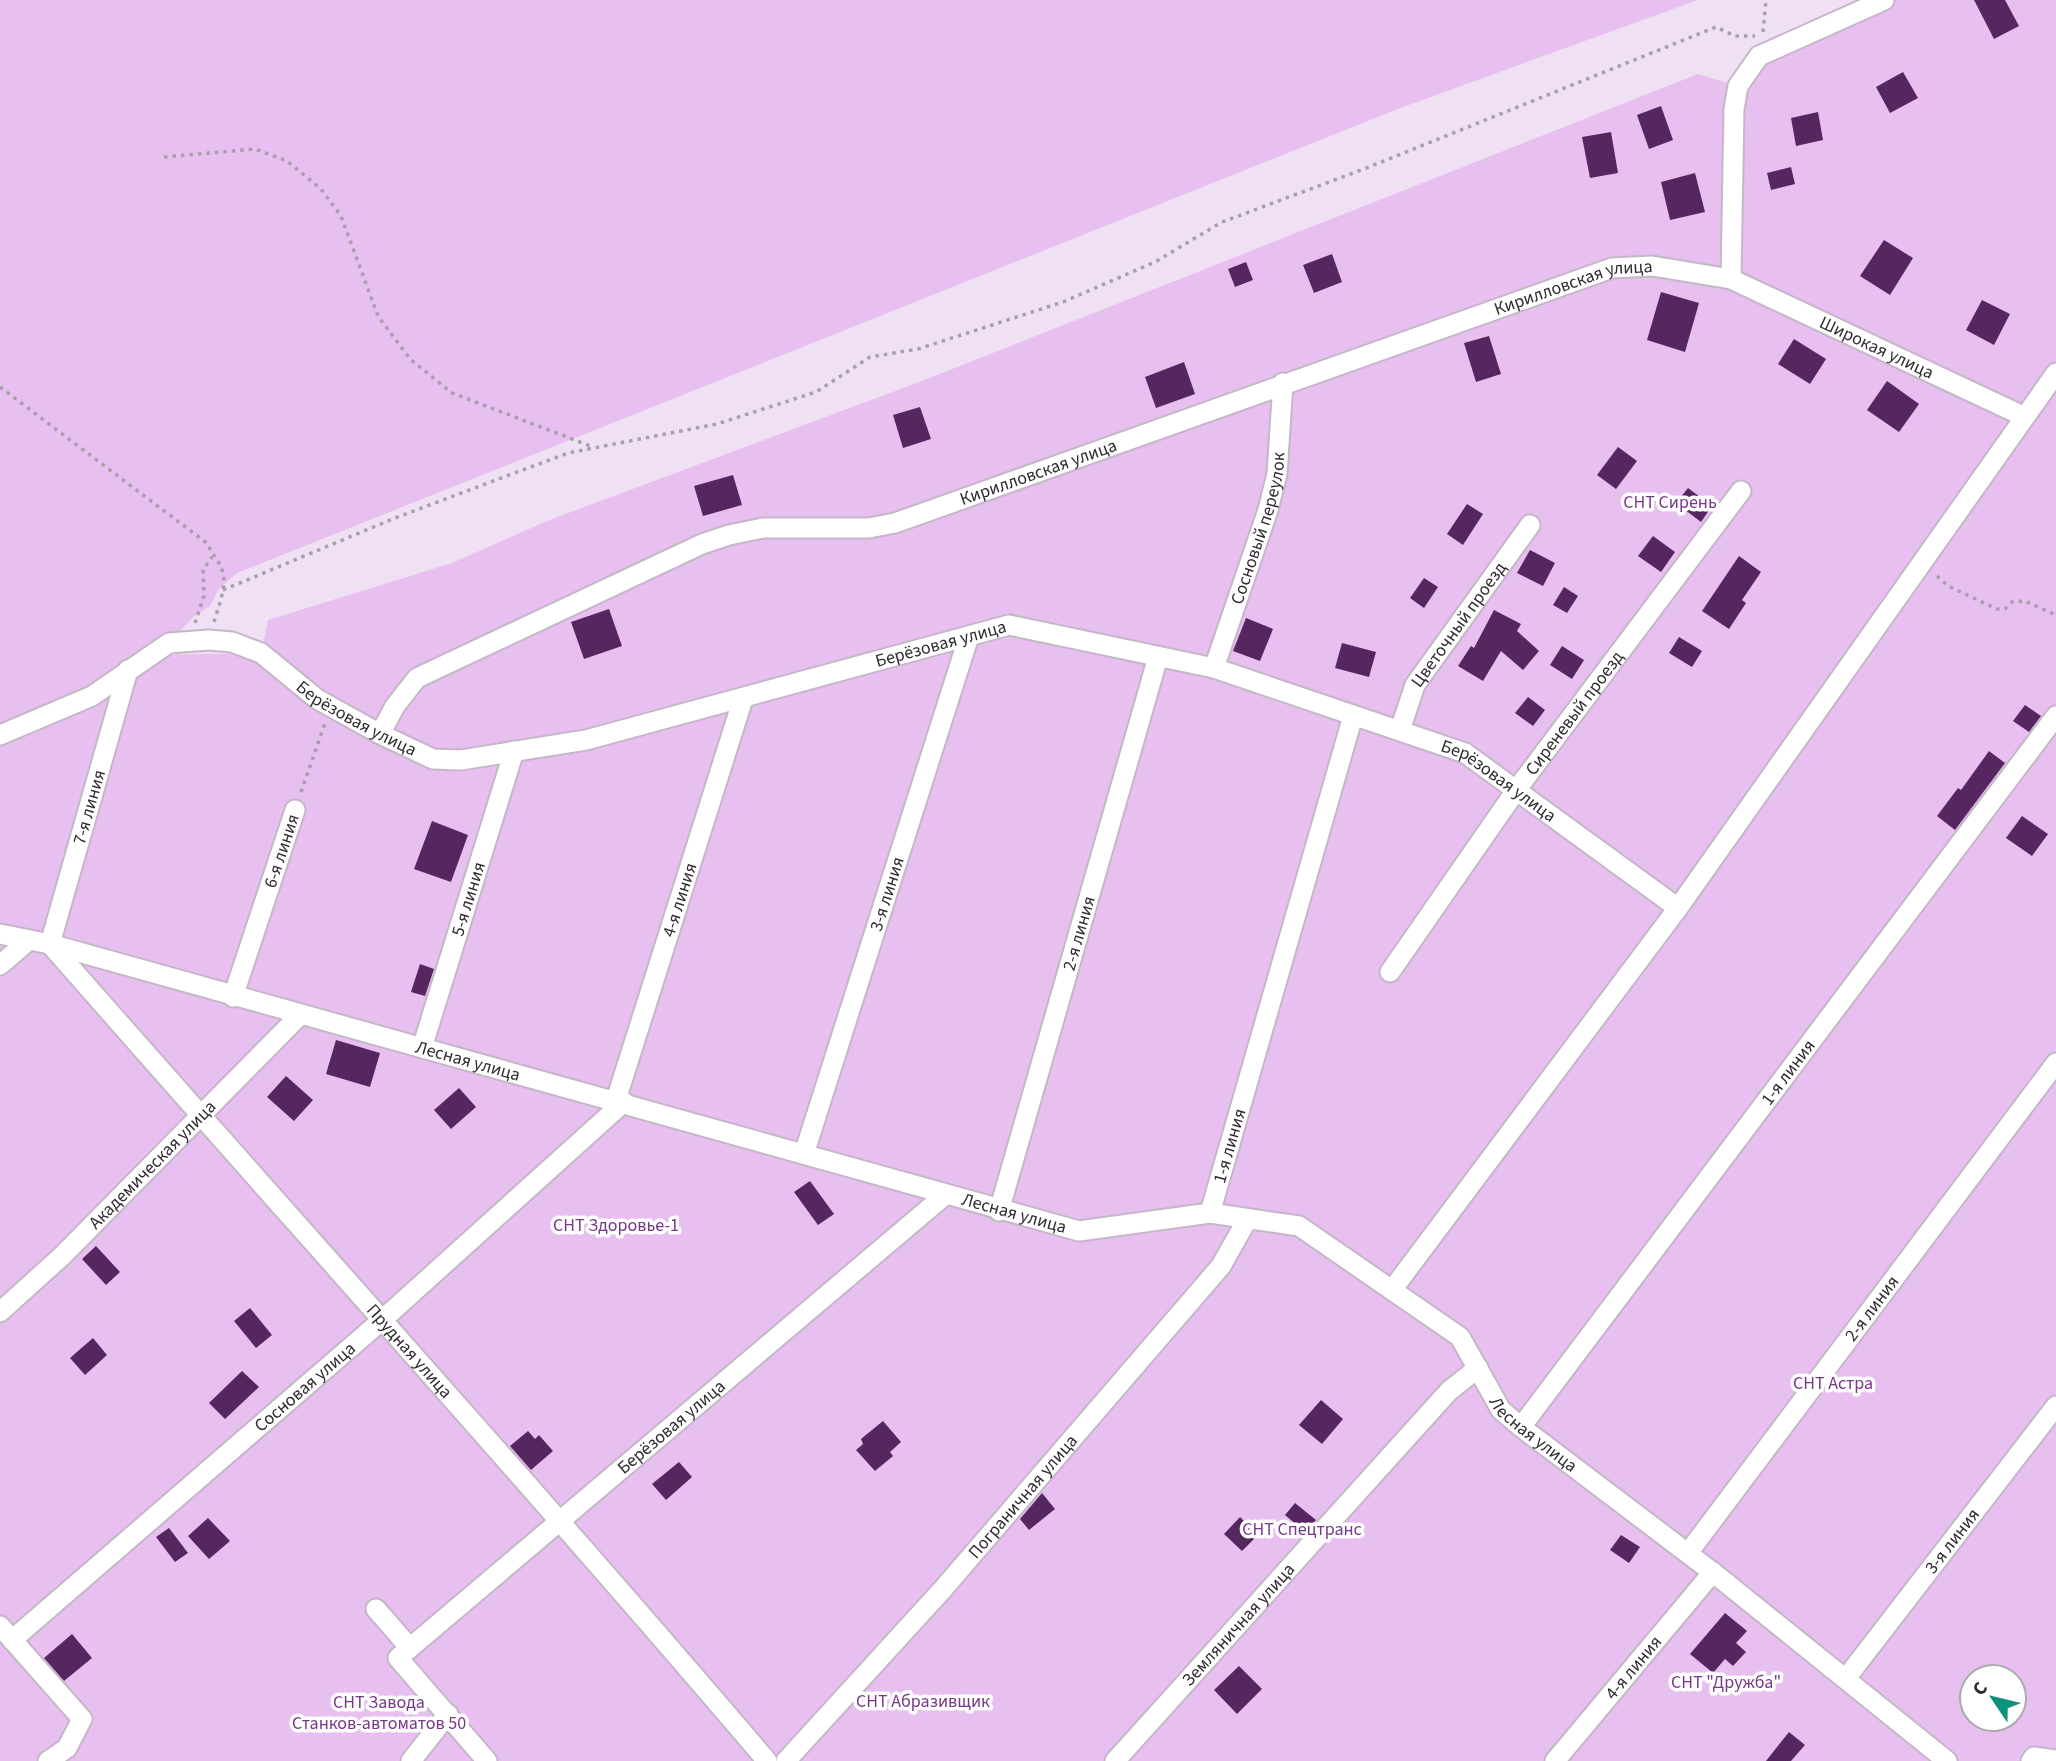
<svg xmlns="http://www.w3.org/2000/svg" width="2056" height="1761" viewBox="0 0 2056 1761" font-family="'Source Sans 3',sans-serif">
	<rect width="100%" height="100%" fill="#f0e0f3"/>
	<path fill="#e7c0f0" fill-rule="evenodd" d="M0 0H1698L1403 107 237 573 219 589 210 606 194 616 169 643 151 655 261 653 268 620 452 563 552 519 922 381 1698 74 1738 86 1748 69 1884 0H2056V1761H0ZM1972 1677H2014V1719H1972Z"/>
	<path fill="#552660" d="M1974 0H2005L2019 26 1994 39Z
		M1903 72 1918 98 1890 113 1876 87Z
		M1661 106 1673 140 1649 149 1637 115Z
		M1818 112 1823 140 1796 146 1791 118Z
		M1611 132 1618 173 1590 178 1582 137Z
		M1791 167 1795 184 1771 190 1767 173Z
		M1695 173 1705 212 1670 220 1661 182Z
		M1884 240 1913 258 1890 295 1860 276Z
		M1332 254 1342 282 1314 293 1303 265Z
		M1246 262 1253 280 1235 287 1228 269Z
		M1661 292 1699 303 1685 352 1647 340Z
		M1982 300 2010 314 1994 345 1966 330Z
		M1489 336 1501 374 1476 382 1464 343Z
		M1794 339 1826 359 1810 384 1778 364Z
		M1184 362 1195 394 1156 408 1145 377Z
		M1887 381 1919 404 1899 432 1867 410Z
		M920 407 931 439 903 448 893 415Z
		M1618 447 1637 461 1616 489 1597 475Z
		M733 475 742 505 703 516 694 486Z
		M1688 488 1712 506 1701 522 1676 503Z
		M1467 504 1483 514 1463 545 1447 534Z
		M1653 536 1675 552 1661 572 1638 556Z
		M1530 550 1555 563 1543 586 1517 573Z
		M1739 556 1761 572 1742 600 1746 603 1729 629 1702 611Z
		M1424 578 1438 587 1424 608 1410 598Z
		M1564 587 1578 596 1567 613 1553 605Z
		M609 609 622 646 584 659 571 622Z
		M1494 610 1521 624 1517 631 1539 651 1523 670 1501 651 1483 681 1458 666 1471 646 1474 648Z
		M1246 618 1273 629 1260 661 1233 651Z
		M1679 637 1702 651 1692 667 1669 653Z
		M1342 643 1376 652 1369 677 1335 668Z
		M1562 646 1584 660 1572 679 1550 665Z
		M1528 697 1545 710 1533 726 1515 713Z
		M2025 705 2041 716 2029 732 2013 721Z
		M1989 751 2005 763 1955 830 1937 816 1958 788 1961 790Z
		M2022 816 2048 834 2032 856 2006 838Z
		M432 821 468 835 451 882 414 869Z
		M420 964 434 969 425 996 411 992Z
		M336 1040 380 1053 370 1087 326 1074Z
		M286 1076 313 1100 294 1121 267 1097Z
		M459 1088 476 1107 451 1129 434 1110Z
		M810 1181 834 1214 818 1225 794 1192Z
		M96 1246 120 1272 106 1285 82 1259Z
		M250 1308 272 1335 256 1348 234 1321Z
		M93 1338 107 1355 85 1375 70 1358Z
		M242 1371 259 1387 225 1419 209 1403Z
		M1321 1400 1343 1419 1322 1444 1299 1425Z
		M883 1421 901 1442 890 1452 893 1456 875 1471 856 1450 863 1444 861 1439Z
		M528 1431 535 1439 539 1435 553 1451 531 1470 510 1446Z
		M679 1462 692 1477 666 1500 652 1484Z
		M1042 1493 1055 1509 1029 1530 1020 1519Z
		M1295 1503 1316 1520 1305 1532 1285 1515Z
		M1240 1517 1258 1535 1242 1551 1224 1534Z
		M208 1518 230 1541 209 1559 188 1536Z
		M169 1528 188 1553 175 1562 156 1537Z
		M1621 1535 1640 1547 1629 1563 1610 1550Z
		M1725 1613 1747 1631 1736 1643 1746 1652 1733 1666 1725 1659 1713 1673 1690 1654Z
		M72 1634 92 1658 64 1681 44 1658Z
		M1239 1666 1262 1689 1237 1714 1214 1690Z
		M1789 1732 1805 1745 1791 1761H1766Z"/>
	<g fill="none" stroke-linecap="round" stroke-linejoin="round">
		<g stroke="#c5b6c8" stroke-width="23">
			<g id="street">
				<path d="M1731 279 1734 109 1738 86 1759 56 1884 0"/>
				<path id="s1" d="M1214 668 1268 510 1277 474 1283 383"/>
				<path id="s2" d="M128 670 50 944C289 1217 532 1485 767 1761"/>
				<path id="s3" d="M1400 730 1415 685 1530 525"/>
				<path id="s4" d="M380 734 395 706 417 678 702 544 729 535 763 528H869L895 523 1612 268 1652 266 1731 279 2023 416"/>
				<path id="s5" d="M0 735 92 696 169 643 209 640 232 642 261 653 317 699 380 734 433 759 461 760 586 740 1009 625 1214 668 1465 753 1678 908"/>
				<path id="s6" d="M0 934 50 944 1079 1231 1210 1213 1299 1226 1460 1337 1501 1410 1521 1427 1715 1574 1947 1761"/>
				<path d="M0 965 29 940"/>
				<path id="s7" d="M1390 972 1517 789 1741 491"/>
				<path id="s8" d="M233 997 295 810"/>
				<path id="s9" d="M422 1048 514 751"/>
				<path id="s10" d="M616 1100 743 699"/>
				<path id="s11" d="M804 1154 969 636"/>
				<path id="s12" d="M999 1211 1158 657"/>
				<path id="s13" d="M1210 1213 1353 716"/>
				<path d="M1392 1290 1678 908 2056 373"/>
				<path id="s14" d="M0 1312 62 1256 300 1015"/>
				<path id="s15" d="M1521 1427 2056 716"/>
				<path id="s16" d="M1688 1553 2056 1063"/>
				<path d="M376 1609 410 1648"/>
				<path d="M0 1626 82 1719 67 1748 48 1761"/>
				<path id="s17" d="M12 1640 381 1321 624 1102"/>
				<path id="s18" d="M1847 1677 2056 1406"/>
				<path d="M411 1761 448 1714"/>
				<path id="s19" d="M487 1761 398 1658 945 1195"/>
				<path id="s20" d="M786 1761 943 1589 1221 1266 1247 1220"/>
				<path id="s21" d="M1115 1761 1449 1391 1478 1368"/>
				<path id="s22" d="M1555 1761 1713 1572"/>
				<path d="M2031 1761 2034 1757 2056 1760"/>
			</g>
		</g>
		<path stroke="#aa9eac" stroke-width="3.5" stroke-dasharray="3.5 5" stroke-linecap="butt" d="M1763 32 1766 0
			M164 157 255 149 287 161 320 188 341 216 378 316 410 359 452 393 593 447
			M0 387 208 544C211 554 219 560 222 570 228 585 218 607 214 622
			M1937 576 1948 586 1997 609H2005L2012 602 2025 601 2056 615
			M223 590 395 518 568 453 717 424 816 392 870 357 918 349 1063 302 1155 262 1222 222 1364 169 1716 27 1735 36H1755
			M195 623 204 596 203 570 212 557
			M301 792 325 723"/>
		<use href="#street" stroke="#fff" stroke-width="19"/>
	</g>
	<g text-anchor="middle" stroke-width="7" stroke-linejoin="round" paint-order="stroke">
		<g font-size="18" fill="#302a31" stroke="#fff">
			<text dy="6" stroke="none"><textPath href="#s4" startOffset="1297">Кирилловская улица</textPath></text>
			<text dy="6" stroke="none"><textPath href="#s4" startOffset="1620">Широкая улица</textPath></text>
			<text dy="6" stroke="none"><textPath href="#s4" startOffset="730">Кирилловская улица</textPath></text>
			<text dy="6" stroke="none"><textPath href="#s1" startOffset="147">Сосновый переулок</textPath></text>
			<text dy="6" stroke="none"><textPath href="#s3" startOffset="122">Цветочный проезд</textPath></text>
			<text dy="6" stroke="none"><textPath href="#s5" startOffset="1013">Берёзовая улица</textPath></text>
			<text dy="6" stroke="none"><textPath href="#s7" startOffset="318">Сиреневый проезд</textPath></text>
			<text dy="6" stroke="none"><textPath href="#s5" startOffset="404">Берёзовая улица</textPath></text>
			<text dy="6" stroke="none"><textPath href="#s5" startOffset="1601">Берёзовая улица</textPath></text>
			<text transform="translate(89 807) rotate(-74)" y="6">7-я линия</text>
			<text dy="6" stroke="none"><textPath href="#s8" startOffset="154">6-я линия</textPath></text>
			<text dy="6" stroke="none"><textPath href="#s11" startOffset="273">3-я линия</textPath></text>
			<text dy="6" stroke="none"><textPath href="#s9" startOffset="156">5-я линия</textPath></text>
			<text dy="6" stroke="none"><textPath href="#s10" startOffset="210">4-я линия</textPath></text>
			<text dy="6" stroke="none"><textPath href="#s12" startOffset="289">2-я линия</textPath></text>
			<text dy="6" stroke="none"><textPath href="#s6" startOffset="485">Лесная улица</textPath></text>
			<text dy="6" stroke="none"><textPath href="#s15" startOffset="444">1-я линия</textPath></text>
			<text dy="6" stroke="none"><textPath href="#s13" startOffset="70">1-я линия</textPath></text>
			<text dy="6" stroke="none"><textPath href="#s14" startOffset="212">Академическая улица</textPath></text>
			<text dy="6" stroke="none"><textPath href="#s6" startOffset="1052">Лесная улица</textPath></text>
			<text dy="6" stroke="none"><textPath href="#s16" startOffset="306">2-я линия</textPath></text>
			<text dy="6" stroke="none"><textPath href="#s2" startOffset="828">Прудная улица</textPath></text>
			<text dy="6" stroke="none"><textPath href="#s17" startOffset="387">Сосновая улица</textPath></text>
			<text dy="6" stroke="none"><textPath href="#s19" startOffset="494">Берёзовая улица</textPath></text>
			<text dy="6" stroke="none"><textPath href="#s6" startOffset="1661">Лесная улица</textPath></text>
			<text dy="6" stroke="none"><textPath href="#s20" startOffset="355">Пограничная улица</textPath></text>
			<text dy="6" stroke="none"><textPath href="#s18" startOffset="172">3-я линия</textPath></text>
			<text dy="6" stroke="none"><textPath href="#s21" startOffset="184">Земляничная улица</textPath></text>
			<text dy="6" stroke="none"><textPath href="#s22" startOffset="122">4-я линия</textPath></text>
		</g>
		<g font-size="18" fill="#783888" stroke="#fff">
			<text x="1670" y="508">СНТ Сирень</text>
			<text x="616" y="1231">СНТ Здоровье-1</text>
			<text x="1833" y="1389">СНТ Астра</text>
			<text x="1302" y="1535">СНТ Спецтранс</text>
			<text x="1726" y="1688">СНТ "Дружба"</text>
			<text x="923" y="1707">СНТ Абразивщик</text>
			<text x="379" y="1708">СНТ Завода<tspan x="379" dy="21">Станков-автоматов 50</tspan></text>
		</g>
	</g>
	<g transform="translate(1993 1698) rotate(305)"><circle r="33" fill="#ffffff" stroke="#acaaad" stroke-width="2"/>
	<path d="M0-5L12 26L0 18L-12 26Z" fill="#0d937d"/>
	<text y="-10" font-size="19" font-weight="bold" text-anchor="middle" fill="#302a31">С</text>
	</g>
</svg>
